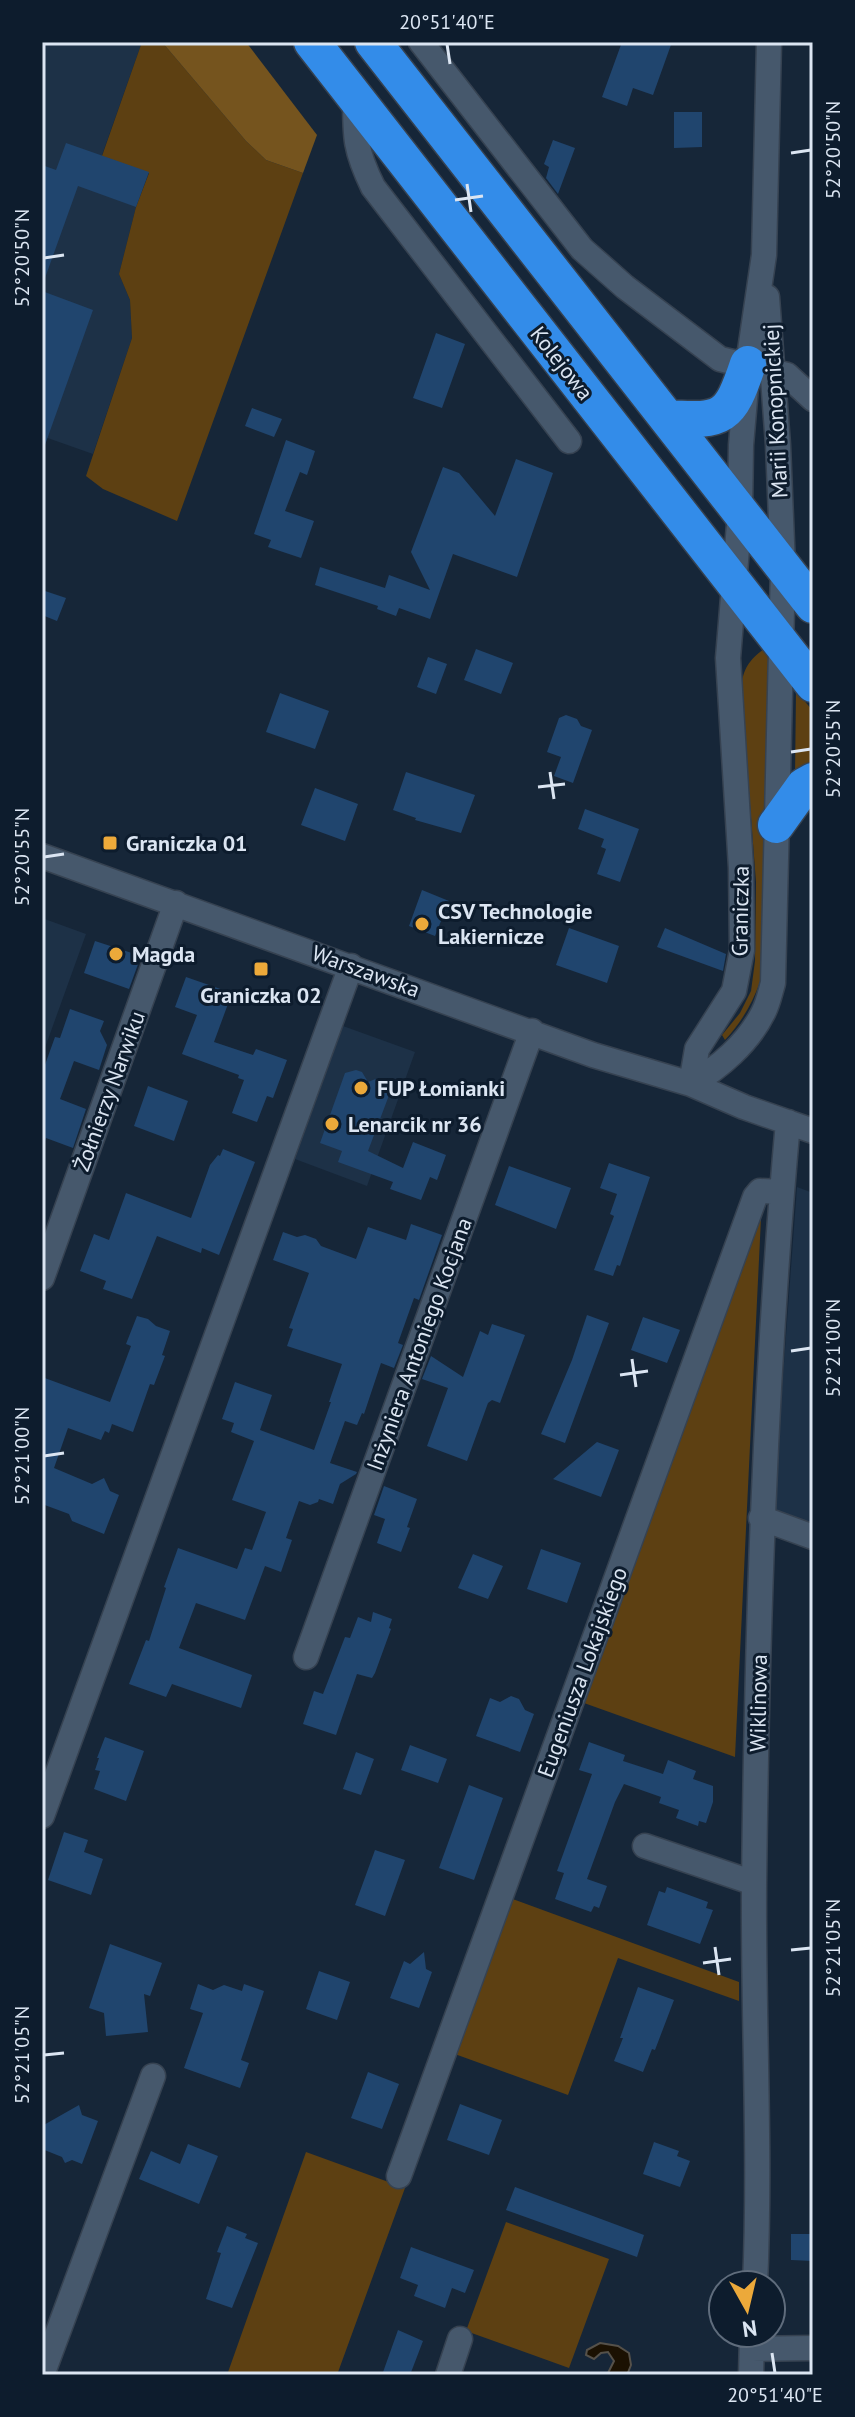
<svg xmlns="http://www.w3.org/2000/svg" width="855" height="2417" viewBox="0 0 855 2417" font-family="'PT Sans',sans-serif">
	<rect width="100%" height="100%" fill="#162638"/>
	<path fill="#1d3147" d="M42 42H142L102 155 149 172 136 207 119 274 130 300 132 338 93 454 42 436Z
		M42 918 86 934 42 1056Z
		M343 1026 415 1052 367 1186 295 1159Z
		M797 1187 813 1193V1525L773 1512Z"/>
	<path fill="#5d4012" d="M142 42H162L246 141 266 160 303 173 177 521 103 489 86 476 132 338 130 300 119 274 136 207 149 173 102 156Z
		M764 649H770L760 982C752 1004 741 1023 725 1040L722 1035 740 1013 751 991 755 961 756 882 741 688C743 669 749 660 764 649Z
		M796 691 813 711V766L795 777Z
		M754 1216 761 1218 735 1757 584 1703Z
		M510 1898 739 1982V2001L618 1958 568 2095 452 2053Z
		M306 2152 405 2188 337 2375H227Z
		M506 2222 609 2259 569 2368 466 2331Z"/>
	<path fill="#75541e" d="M162 42H246L317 135 303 173 266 160 246 141Z"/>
	<path fill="#1b1102" stroke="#55514a" stroke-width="2" d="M600 2343 618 2346 629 2353 631 2365 627 2375H607L614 2361 608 2352 601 2353 594 2359 586 2355 587 2350Z"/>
	<path fill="#20456e" d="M622 42H672L653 95 633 88 627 106 602 97Z
		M674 112H702V147L674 148Z
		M553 140 575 148 558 194 546 178 549 167 544 164Z
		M66 143 149 172 136 207 78 186 45 278 42 277V165L56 170Z
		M42 291 93 310 45 445 42 444Z
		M436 333 465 344 442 408 413 398Z
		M252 408 282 419 274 437 245 426Z
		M286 440 315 451 307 475 300 472 285 511 314 521 301 558 268 547 271 540 254 534Z
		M516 459 553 473 517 577 453 554 430 619 399 608 396 616 377 609 378 606 315 585 320 567 385 588 389 575 430 590 411 552 443 467 459 473 495 516Z
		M42 590 66 598 57 621 42 615Z
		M476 649 513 663 501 694 464 680Z
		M428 657 447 664 436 694 417 687Z
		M280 693 329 711 315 749 266 732Z
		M566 715 577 719 581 726 592 730 573 783 554 776 561 757 547 752 559 718Z
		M406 772 475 795 461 833 415 820 416 818 393 810Z
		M315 788 358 804 345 841 301 825Z
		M585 809 639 829 620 882 597 874 606 849 601 847 604 839 578 829Z
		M422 890 449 901 435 936 409 926Z
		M569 928 619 946 607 983 556 965Z
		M665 928 726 954 723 971 657 947Z
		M95 941 141 956 129 989 84 973Z
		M186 977 232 993 214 1042 253 1055 256 1049 287 1060 273 1098 267 1096 257 1122 232 1113 244 1080 238 1078 239 1075 182 1054 197 1015 175 1007Z
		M70 1009 104 1021 100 1031 107 1045 99 1070 74 1061 60 1099 86 1109 73 1148 46 1138 45 1141H42V1073L55 1037 60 1038Z
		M356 1070 362 1072 368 1082 378 1078 385 1081 391 1090 368 1151 403 1168 413 1142 446 1155 437 1180 430 1177 421 1200 390 1189 393 1182 338 1162 342 1151 320 1143 345 1073Z
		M148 1086 188 1101 174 1141 134 1126Z
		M223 1149 255 1162 219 1255 202 1248 201 1253 157 1236 132 1299 103 1289 106 1281 80 1271 94 1234 109 1240 126 1193 191 1218 210 1165 218 1155 220 1156Z
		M609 1163 650 1177 620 1266 617 1265 613 1276 594 1270 614 1216 610 1214 617 1194 600 1188Z
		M509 1166 571 1188 556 1229 495 1205Z
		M411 1224 442 1235 419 1300 414 1298 398 1343 403 1345 394 1368 381 1363 364 1414 362 1413 357 1425 345 1421 330 1463 357 1472 356 1474 340 1484 333 1504 319 1499 318 1502 310 1505 299 1501 286 1538 292 1540 281 1572 265 1566 245 1620 196 1603 179 1648 252 1675 241 1708 172 1684 166 1697 129 1684 146 1640 149 1641 166 1588 164 1587 178 1548 237 1569 245 1548 252 1550 266 1512 232 1500 254 1441 231 1432 234 1423 222 1419 235 1382 272 1395 260 1430 314 1450 331 1402H329L342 1364 287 1346 293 1329 289 1328 309 1273 273 1260 283 1232 297 1237 305 1235 316 1239 321 1246 356 1259 368 1227 406 1240Z
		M587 1315 609 1323 565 1443 541 1434 572 1360Z
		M137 1316 148 1319 156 1326 170 1331 162 1355 165 1356 154 1385 150 1384 133 1432 112 1424 109 1433 105 1431 101 1440 68 1428 54 1468 92 1484 104 1478 110 1491 119 1495 104 1534 72 1521 69 1514 42 1504V1377L110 1402 131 1346 126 1344Z
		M643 1317 680 1330 667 1363 631 1350Z
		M492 1324 525 1335 500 1403 492 1400 488 1403 467 1461 427 1446 448 1388 422 1379 431 1356 463 1377 480 1331 488 1335Z
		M597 1442 619 1450 601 1497 553 1479Z
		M384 1486 417 1499 407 1527 410 1528 401 1552 377 1543 385 1519 374 1515Z
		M541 1549 581 1563 567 1603 527 1589Z
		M473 1554 503 1566 488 1599 458 1588Z
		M373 1612 392 1619 389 1628 391 1629 375 1673 372 1678 357 1674 336 1735 303 1724 314 1691 323 1694 345 1637 350 1638 358 1617 371 1622Z
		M511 1696 519 1699 525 1710 534 1714 520 1752 476 1736 490 1698 500 1702Z
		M105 1737 144 1751 126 1801 94 1789 100 1771 95 1770 99 1758H97Z
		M589 1742 625 1755 623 1761 663 1774 668 1760 696 1771 693 1779 713 1786V1802L706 1823 699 1821 698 1826 676 1818 679 1810 659 1803 661 1797 624 1784 615 1802 587 1879 607 1886 599 1908 594 1906 591 1912 555 1899 564 1873 557 1871 592 1774 579 1770Z
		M410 1745 447 1759 438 1783 401 1770Z
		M356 1752 374 1759 361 1795 343 1789Z
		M469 1785 503 1798 474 1880 439 1868Z
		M64 1832 88 1840 84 1852 103 1859 91 1895 48 1880Z
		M375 1850 405 1860 385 1916 355 1905Z
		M667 1887 708 1902 706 1908 713 1910 700 1944 647 1925 659 1891 665 1893Z
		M110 1944 162 1963 150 1996 144 1994 148 2032 106 2036 104 2013 89 2008Z
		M424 1952 426 1969 432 1972 419 2008 390 1998 404 1961 410 1964Z
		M319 1971 350 1982 337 2020 306 2009Z
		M198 1984 213 1990 224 1985 242 1991 244 1984 264 1991 241 2060 249 2063 240 2088 184 2068 203 2013 190 2009Z
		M638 1987 674 2000 655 2050 652 2049 643 2072 614 2061 623 2038H620Z
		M368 2072 399 2084 382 2129 351 2118Z
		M460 2104 502 2120 489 2155 447 2140Z
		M79 2105 82 2115 98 2121 82 2164 72 2160 65 2163 62 2157 42 2149V2126Z
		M654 2142 679 2151 677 2156 690 2161 680 2187 643 2174Z
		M188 2144 218 2156 199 2204 139 2179 151 2151 180 2164Z
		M515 2187 644 2235 637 2257 506 2210Z
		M227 2226 247 2234 245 2238 258 2243 232 2308 206 2299 221 2253 217 2252Z
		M791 2234H813V2261L791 2260Z
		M411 2247 474 2270 465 2293 452 2288 445 2308 414 2296 418 2285 400 2278Z
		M398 2330 423 2341 410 2375H382Z"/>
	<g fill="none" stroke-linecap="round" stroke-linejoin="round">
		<g stroke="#364251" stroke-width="27">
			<path id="minor" d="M421 42 582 249 625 287 720 359 787 375 813 399
				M355 97C355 138 355 150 373 187L569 441
				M42 856 593 1055 691 1084 744 1107 813 1131
				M691 1084 697 1049 734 991 742 950 741 868 728 658 740 512 741 445 748 364 764 255 769 42
				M691 1084C719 1068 748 1043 763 1013 768 1004 770 993 773 983L783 567 778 445 767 297
				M42 1278 176 903
				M761 1518 813 1537
				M306 1657 532 1031
				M42 1816 351 966
				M645 1846 754 1883
				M399 2176 755 1197 760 1191 782 1192
				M755 2285C761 2152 753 2018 754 1885 757 1630 765 1376 788 1122
				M752 2349 813 2348
				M42 2375 153 2076
				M448 2375 460 2339
				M751 2375 752 2335"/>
		</g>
		<g stroke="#364251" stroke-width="39">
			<path id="highway" d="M312 42 813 684
				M373 42 813 605
				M667 418C724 422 730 418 748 364
				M776 825 804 786 813 781"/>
		</g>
		<use href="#minor" stroke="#46586c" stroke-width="24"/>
		<use href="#highway" stroke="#338ce9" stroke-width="36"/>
	</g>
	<path fill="none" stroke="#dbe5f2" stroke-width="3" d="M447 44 450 64M791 153 811 150M467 184 471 212M455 200 483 196M44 258 64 255M791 752 811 749M550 772 554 799M538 787 565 784M44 857 64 854M791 1351 811 1348M632 1359 636 1387M620 1375 648 1371M44 1456 64 1453M715 1947 719 1975M791 1950 811 1948M703 1963 731 1959M44 2055 64 2053M772 2353 775 2373"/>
	<g fill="#eca93a" stroke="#0d1c2d" stroke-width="3">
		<rect x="102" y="835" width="16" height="16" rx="4"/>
		<circle cx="422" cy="924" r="8"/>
		<circle cx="116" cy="954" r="8"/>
		<rect x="253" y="961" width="16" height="16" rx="4"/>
		<circle cx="361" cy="1088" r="8"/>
		<circle cx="332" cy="1124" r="8"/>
	</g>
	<g text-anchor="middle" stroke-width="6" stroke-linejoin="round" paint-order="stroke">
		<g font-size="22" fill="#dbe5f2" stroke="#0d1c2d">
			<text transform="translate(562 363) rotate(52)" y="8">Kolejowa</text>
			<text transform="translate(775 411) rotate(-93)" y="8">Marii Konopnickiej</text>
			<text transform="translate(740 911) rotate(-89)" y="8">Graniczka</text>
			<text transform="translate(366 971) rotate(20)" y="8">Warszawska</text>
			<text transform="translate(109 1091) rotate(-70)" y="8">Żołnierzy Narwiku</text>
			<text transform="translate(419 1344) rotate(-70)" y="8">Inżyniera Antoniego Kocjana</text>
			<text transform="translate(582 1672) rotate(-70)" y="8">Eugeniusza Lokajskiego</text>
			<text transform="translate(758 1703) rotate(-89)" y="8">Wiklinowa</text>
		</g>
		<g font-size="22" font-weight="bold" fill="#dbe5f2" stroke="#0d1c2d" text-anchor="start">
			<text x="126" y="851">Graniczka 01</text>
			<text x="438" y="919">CSV Technologie<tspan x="438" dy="25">Lakiernicze</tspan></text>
			<text x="132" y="962">Magda</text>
			<text x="261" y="1003" text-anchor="middle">Graniczka 02</text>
			<text x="377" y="1096">FUP Łomianki</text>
			<text x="348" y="1132">Lenarcik nr 36</text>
		</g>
	</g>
	<rect width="855" height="2417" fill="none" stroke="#0d1c2d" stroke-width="88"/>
	<g transform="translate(747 2309) rotate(172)"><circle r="38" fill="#0d1c2d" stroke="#5f6c7c" stroke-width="2"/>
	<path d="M0-6L14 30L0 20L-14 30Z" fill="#eca93a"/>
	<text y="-12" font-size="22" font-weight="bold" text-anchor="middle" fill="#dbe5f2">N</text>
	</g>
	<rect x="44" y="44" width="767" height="2329" fill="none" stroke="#dbe5f2" stroke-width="3"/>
	<g font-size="20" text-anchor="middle" fill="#dbe5f2">
		<text x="447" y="29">20°51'40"E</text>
		<text transform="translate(833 150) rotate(-90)" y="7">52°20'50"N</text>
		<text transform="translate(22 258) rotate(-90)" y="7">52°20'50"N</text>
		<text transform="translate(833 749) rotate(-90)" y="7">52°20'55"N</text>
		<text transform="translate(22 857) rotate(-90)" y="7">52°20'55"N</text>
		<text transform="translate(833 1348) rotate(-90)" y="7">52°21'00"N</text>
		<text transform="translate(22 1456) rotate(-90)" y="7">52°21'00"N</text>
		<text transform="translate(833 1948) rotate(-90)" y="7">52°21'05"N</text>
		<text transform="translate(22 2055) rotate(-90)" y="7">52°21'05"N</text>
		<text x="775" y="2402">20°51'40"E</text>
	</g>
</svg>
